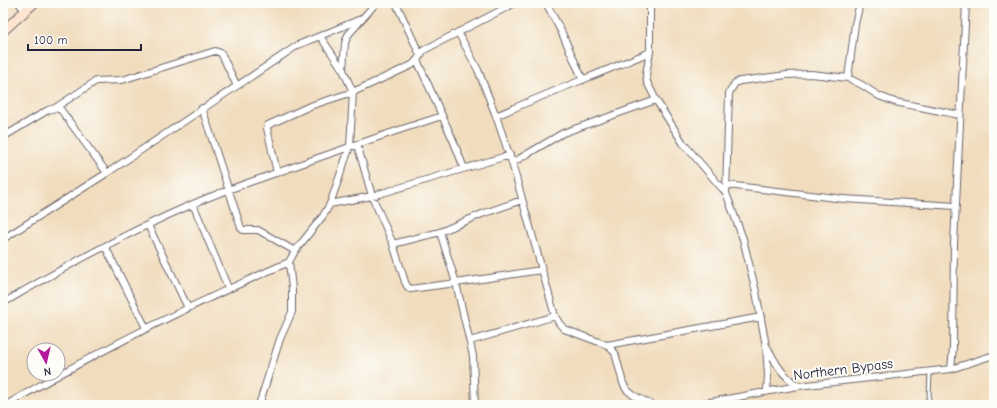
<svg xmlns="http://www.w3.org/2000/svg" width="997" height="408" viewBox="0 0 997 408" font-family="'Comic Neue',sans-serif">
	<rect width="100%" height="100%" fill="#fdfcf7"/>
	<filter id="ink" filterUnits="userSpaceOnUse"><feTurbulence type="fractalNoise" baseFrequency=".025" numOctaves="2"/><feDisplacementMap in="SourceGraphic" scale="8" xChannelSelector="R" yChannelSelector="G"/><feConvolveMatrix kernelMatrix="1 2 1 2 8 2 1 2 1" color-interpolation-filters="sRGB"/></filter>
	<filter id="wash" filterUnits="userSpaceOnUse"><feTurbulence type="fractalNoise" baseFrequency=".012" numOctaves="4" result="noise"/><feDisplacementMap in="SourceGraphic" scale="16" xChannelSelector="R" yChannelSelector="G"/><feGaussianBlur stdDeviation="0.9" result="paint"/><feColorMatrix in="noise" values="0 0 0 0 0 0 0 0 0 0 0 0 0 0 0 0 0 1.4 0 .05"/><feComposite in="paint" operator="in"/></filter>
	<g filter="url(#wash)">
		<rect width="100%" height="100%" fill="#f1ddbe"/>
	</g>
	<g filter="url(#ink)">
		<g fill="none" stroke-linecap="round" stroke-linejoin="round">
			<g stroke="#6a6369" stroke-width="5">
				<path id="service" d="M924 405 929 398 930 371"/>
			</g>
			<g stroke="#6a6369" stroke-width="8">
				<path id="minor" d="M19 3 25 11
					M396 3 420 55
					M546 3 561 31 583 80
					M650 3V52L646 74 647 82 656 100 683 143 726 193 743 239 756 292 766 346 768 375 767 391
					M458 32 478 70 496 116 512 163 555 316 559 323 564 329 607 345 615 353 623 383 626 389 633 395 652 405
					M320 36 343 70
					M417 60 453 140 464 168
					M848 78 855 24 860 3
					M55 108 96 81 122 80 215 51 221 53 237 86
					M202 108 241 228 243 230H258L295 251
					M496 116C547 93 599 74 650 52
					M3 137 48 110 55 108 61 110 107 173 298 45 361 19
					M357 144 372 196 393 244 405 282 407 286 410 289 456 283 541 270
					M512 163 563 133 656 100
					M277 173 267 128 268 125 310 106 353 92 412 65 417 60 424 50 515 3
					M727 185 844 199 956 206
					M726 193 729 93 735 83 740 81 787 75 811 74 848 78 862 85 879 96 895 102 960 115
					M193 204 228 288
					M330 204 372 196 510 155
					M148 225 188 308
					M440 232 456 283 473 356 475 405
					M3 239 107 173
					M393 244 440 232 482 214 522 200
					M105 246 146 328
					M3 303C64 267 128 232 193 204 220 192 248 183 276 173 331 153 386 134 442 116
					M470 341 555 316
					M607 345 761 317
					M767 347C777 365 781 374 798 386
					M951 369 953 348 954 243 966 3
					M6 405C98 351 192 304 289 262
					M259 405 280 339 292 312V289L289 262 295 251 323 216 330 204 350 146 353 92 343 70 345 43 348 35 376 3
					M694 405 798 386 951 369 994 355"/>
			</g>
			<g stroke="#6a6369" stroke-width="11">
				<path id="secondary" d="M3 31 34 3"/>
			</g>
			<use href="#service" stroke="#fff" stroke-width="3"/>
			<use href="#minor" stroke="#fff" stroke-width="6"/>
			<use href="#secondary" stroke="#fde4d1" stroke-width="9"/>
		</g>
	</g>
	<g text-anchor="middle" stroke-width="4" stroke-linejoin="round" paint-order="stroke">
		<g font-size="14" fill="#22223b" stroke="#fdfcf7">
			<text transform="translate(843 369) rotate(-7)" y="5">Northern Bypass</text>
		</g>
	</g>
	<rect width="997" height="408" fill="none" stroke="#fdfcf7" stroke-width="16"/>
	<g transform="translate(46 362) rotate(172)"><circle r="19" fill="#fdfcf7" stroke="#a5a5ac"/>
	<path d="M0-3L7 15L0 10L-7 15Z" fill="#b5179e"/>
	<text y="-6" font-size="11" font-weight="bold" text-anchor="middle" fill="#22223b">N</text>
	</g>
	<path d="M28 44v6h113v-6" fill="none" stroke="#22223b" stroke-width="2"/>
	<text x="34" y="44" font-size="12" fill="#22223b" stroke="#fdfcf7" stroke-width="3" paint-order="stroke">100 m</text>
</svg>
